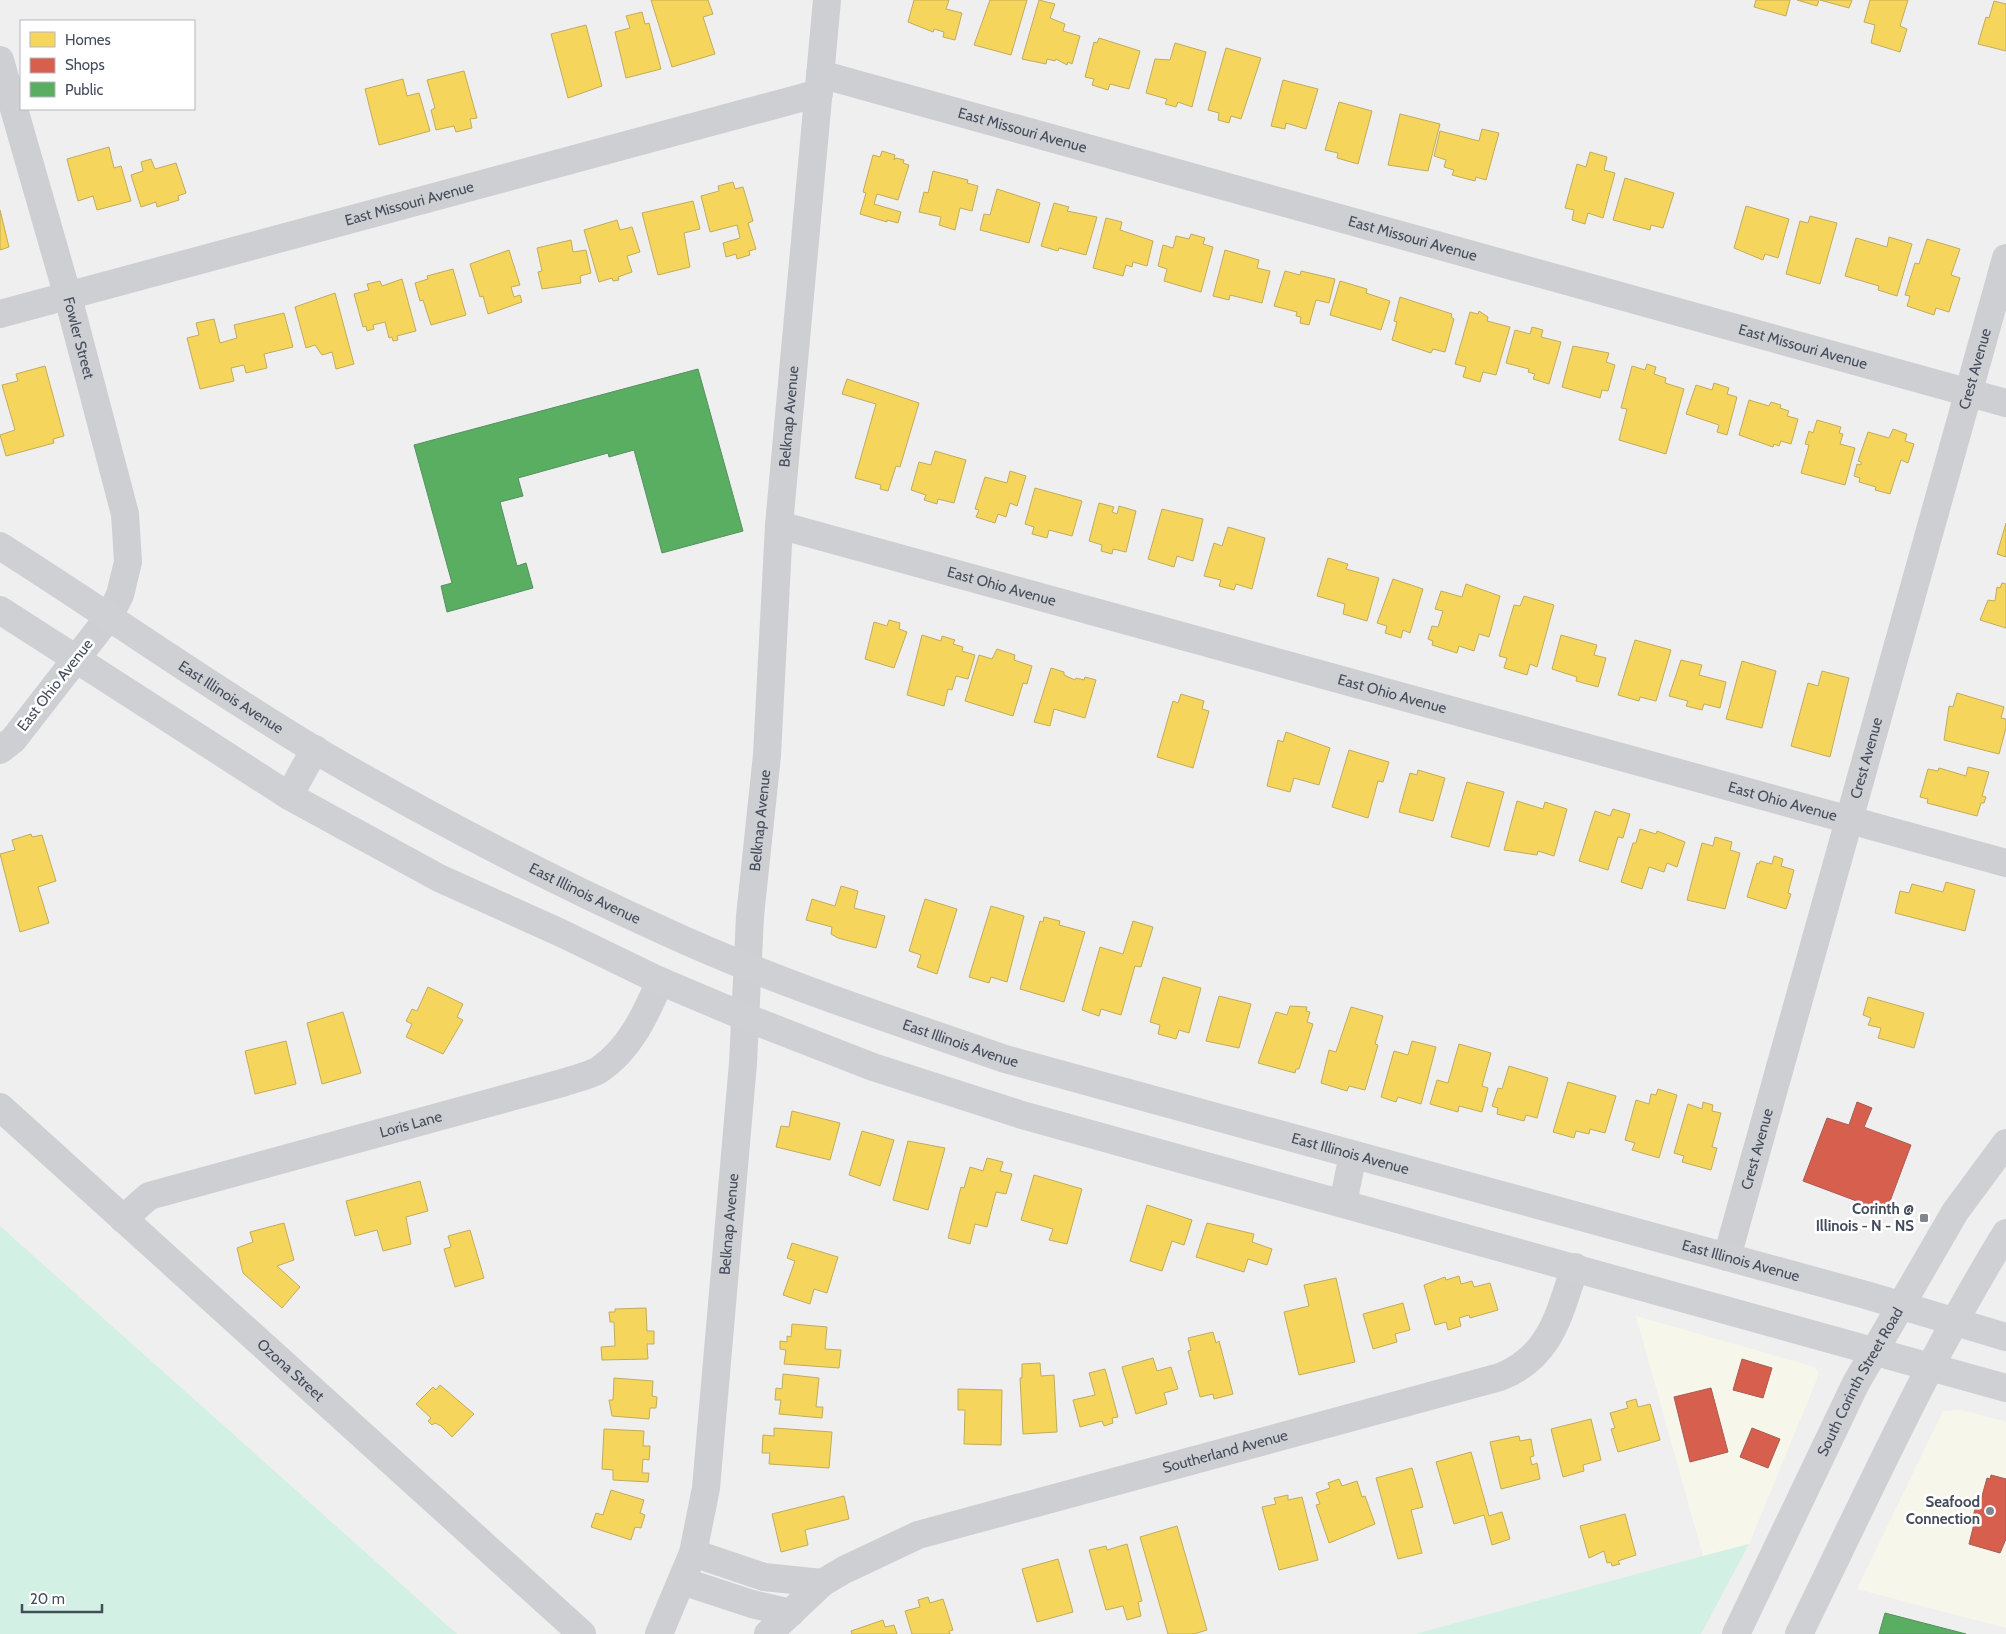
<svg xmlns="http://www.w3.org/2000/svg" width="2006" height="1634" viewBox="0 0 2006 1634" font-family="Cabin,sans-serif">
	<rect width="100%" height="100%" fill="#f0efef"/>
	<path fill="#f7f6ea" d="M1636 1316 1815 1367 1819 1374 1749 1544 1703 1556Z
		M1963 1410 2006 1422V1628L1857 1589 1943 1411Z"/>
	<path fill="#d2f0e3" d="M0 1226 457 1634H0Z
		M1749 1544 1701 1634H1415L1703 1556Z"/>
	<path fill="#f6d55c" stroke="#c1ac5c" d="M651 0H708L713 14 703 17 715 54 672 67Z
		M914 0H949L946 9 962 13 955 40 943 37 944 32 934 29 933 32 908 22Z
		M990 0H1027L1011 55 974 45Z
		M1039 0 1055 4 1050 18 1065 24 1063 31 1080 36 1072 64 1068 62 1067 65 1056 59 1055 61 1047 59 1046 64 1022 59Z
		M1756 0H1790L1786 16 1754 7Z
		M1797 0H1819L1817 6Z
		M1820 0H1852L1849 8Z
		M1870 0H1908L1900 26 1907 29 1900 52 1871 43 1875 25 1864 22Z
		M1994 1 2006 4V51L1978 44 1986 17 1989 18Z
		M642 12 645 24 649 23 661 69 626 78 615 32 630 28 626 16Z
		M586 25 602 86 568 98 551 34Z
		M1099 38 1140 51 1129 89 1110 84 1108 90 1092 85 1094 79 1085 77 1094 42 1097 43Z
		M1175 43 1206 52 1192 107 1178 102 1176 107 1165 104 1167 99 1146 93 1155 59 1170 60Z
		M1226 48 1261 58 1241 119 1231 116 1229 123 1218 120 1219 113 1208 110Z
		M464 71 477 118 470 119 472 128 456 132 454 126 436 130 431 110 435 108 427 80Z
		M403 79 407 96 419 93 430 131 379 145 365 89Z
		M1283 80 1318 89 1306 129 1286 123 1285 129 1271 126Z
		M1339 102 1372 111 1358 164 1337 158 1338 153 1325 150Z
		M1400 114 1440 124 1428 171 1388 165Z
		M1482 129 1499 133 1486 180 1476 177 1475 181 1452 175 1454 170 1444 167 1446 160 1434 156 1440 131 1479 141Z
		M109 147 114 168 121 166 131 201 97 210 93 196 78 201 67 159Z
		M882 151 895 155 894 160 896 158 904 160 903 163 909 165 898 200 877 194 874 204 901 212 898 223 887 220V222L860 214 866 193 863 192 873 155 880 157Z
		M1590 152 1607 157 1604 170 1615 173 1603 218 1588 213 1585 224 1572 220 1574 210 1565 208 1577 164 1586 167Z
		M151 159 155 169 176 163 186 193 178 196 179 200 157 207 156 202 141 207 131 175 143 171 141 162Z
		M933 171 968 180 967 183 978 186 972 211 960 208 955 230 939 225 941 217 919 212 924 192 928 193Z
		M1625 178 1674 193 1663 228 1651 225 1650 230 1613 220Z
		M733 182 735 189 743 187 753 221 748 223 756 249 749 251 750 255 737 259 736 254 726 257 723 243 740 238 737 225 710 232 701 196 719 191 718 186Z
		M997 189 1040 203 1029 243 980 230 984 214 990 215Z
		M693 201 700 229 684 233 690 267 658 275 642 213Z
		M1054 203 1069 207 1067 211 1097 217 1086 255 1059 248 1058 251 1041 246Z
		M1746 206 1789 219 1778 258 1765 254 1763 260 1734 248Z
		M0 210 9 247 0 250Z
		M1810 216 1837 223 1820 284 1786 274 1800 221 1808 223Z
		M1106 218 1122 222 1120 230 1153 241 1147 266 1133 262 1132 267 1126 265 1123 276 1093 268Z
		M617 220 620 230 632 227 640 252 627 256 632 272 618 277 619 280 613 281 612 278 599 282 584 230Z
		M1191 234 1205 238 1203 244 1213 247 1201 292 1164 281 1167 269 1158 266 1163 245 1173 248 1176 236 1189 239Z
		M1889 237 1912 244 1897 296 1878 290 1879 286 1845 276 1856 238 1887 247Z
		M1927 239 1960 249 1951 275 1960 278 1949 312 1936 308 1934 315 1907 306 1910 296 1905 295 1915 263 1919 264Z
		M571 240 573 252 586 250 591 273 580 276 581 283 542 289 538 272 542 271 537 248Z
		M509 250 520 285 511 287 514 297 520 295 522 302 488 314 483 296 480 297 470 264Z
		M1225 250 1259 260 1257 268 1270 271 1262 303 1230 295 1229 300 1213 296Z
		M453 269 466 315 431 325 423 300 420 301 415 283 428 279 427 276Z
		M1285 271 1300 275 1301 271 1335 279 1329 303 1316 300 1309 325 1300 323 1301 317 1296 316 1297 312 1274 306Z
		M402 279 416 331 397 336 398 340 393 341 392 337 389 338 385 322 373 325 374 329 367 331 366 326 363 327 354 294 369 290 367 284 380 281 382 286Z
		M1340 281 1367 289 1366 293 1390 301 1381 330 1330 315Z
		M335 293 354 364 336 369 332 352 322 355 315 345 306 348 295 307Z
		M1400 297 1452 314 1451 317 1454 319 1445 352 1433 349 1431 353 1392 340 1397 322 1394 321Z
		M1479 311 1488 317 1487 321 1510 327 1496 375 1483 372 1480 382 1463 377 1466 367 1455 364 1470 312 1478 314Z
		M284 313 293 347 264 354 267 368 246 373 244 365 231 368 234 381 200 389 187 338 199 335 196 323 214 319 220 343 237 338 234 325Z
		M1532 327 1543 330 1541 337 1561 342 1549 384 1533 379 1535 374 1528 372 1529 369 1506 363 1515 330 1530 334Z
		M1573 346 1609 353 1606 362 1615 365 1608 391 1602 390 1600 398 1562 387Z
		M1647 364 1656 367 1654 374 1666 378 1665 383 1684 389 1666 454 1619 440 1627 409 1621 408 1632 366 1645 370Z
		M45 366 64 436 53 439 54 443 6 456 0 435 15 430 2 385 18 381 16 374Z
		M847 379 919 403 900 467 896 466 888 491 880 489 881 485 855 478 876 404 842 394Z
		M1714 383 1729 388 1727 394 1737 397 1727 435 1717 432 1719 425 1686 414 1696 385 1712 390Z
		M1749 400 1769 406 1771 402 1781 405 1780 408 1789 411 1787 416 1798 419 1791 444 1781 441 1779 446 1774 444 1773 447 1739 435Z
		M1817 420 1841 427 1839 433 1843 434 1840 444 1855 448 1845 485 1801 473 1809 445 1805 444 1809 431 1813 433Z
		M1893 429 1907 434 1905 441 1914 444 1908 463 1901 460 1890 494 1875 490 1876 487 1859 482 1860 478 1854 476 1857 464 1861 465V462L1858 461 1868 432 1889 438Z
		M935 451 966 460 954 503 938 499 937 504 924 500 926 495 911 490 919 462 931 465Z
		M1010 471 1026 476 1017 506 1010 503 1006 517 998 514 995 523 976 517 979 510 975 509 985 477 1007 483Z
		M1035 488 1082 501 1072 536 1049 530 1047 538 1032 534 1034 527 1025 524Z
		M1099 503 1114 507 1112 512 1117 514 1119 506 1136 511 1126 552 1113 549 1112 554 1101 551 1102 545 1089 541Z
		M1162 509 1203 519 1193 561 1177 556 1174 567 1148 559Z
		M2006 523V557L1997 554Z
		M1228 527 1265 538 1252 589 1236 584 1234 590 1219 586 1221 580 1204 576 1214 543 1222 546Z
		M1328 558 1348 564 1346 569 1379 578 1367 621 1343 614 1345 604 1317 596Z
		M1393 579 1423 589 1410 633 1403 630 1401 638 1385 633 1387 626 1377 623Z
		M2002 583 2006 584V628L1980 620 1988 600 1995 601 1997 587 2000 588Z
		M1466 584 1500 596 1489 637 1479 634 1474 651 1459 646 1457 653 1432 645 1433 641 1428 639 1432 626 1438 627 1443 611 1435 609 1441 591 1462 597Z
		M1524 596 1554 605 1537 667 1530 664 1527 675 1504 668 1507 658 1499 656 1514 605 1520 606Z
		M889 620 900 623 899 629 907 632 894 668 865 659 874 622 887 626Z
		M922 635 941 641 942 636 955 640 953 644 963 647 962 651 975 655 968 679 956 676 952 690 948 689 944 706 907 695Z
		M1561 635 1597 645 1594 655 1606 658 1598 687 1576 681 1577 677 1552 669Z
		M1635 640 1671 650 1656 701 1640 697 1639 701 1618 695Z
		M997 649 1015 655 1014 660 1032 666 1027 684 1023 683 1013 716 965 701 979 655 992 659Z
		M1681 660 1702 665 1699 675 1726 682 1720 708 1704 704 1702 710 1686 706 1688 701 1669 696Z
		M1742 661 1776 671 1762 728 1726 719Z
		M1051 668 1064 672V675L1075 680 1076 678 1084 680 1085 677 1096 680 1085 718 1054 709 1050 726 1034 722Z
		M1822 671 1849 678 1830 757 1791 746 1808 683 1818 686Z
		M1957 693 2004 707 2001 718 2006 719V728L1999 754 1944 740 1949 706 1953 707Z
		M1181 694 1204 701 1202 709 1209 711 1193 768 1157 757 1173 701 1178 703Z
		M1286 732 1330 748 1319 785 1294 778 1290 792 1267 786 1278 740 1283 742Z
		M1349 750 1389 762 1383 782 1378 781 1368 818 1332 807Z
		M1968 767 1989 772 1982 796 1986 797 1984 803H1981L1977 816 1927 803 1928 799 1920 797 1928 769 1938 771 1939 768 1966 776Z
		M1418 770 1445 778 1433 821 1399 812 1410 773 1417 775Z
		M1467 782 1504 792 1489 847 1451 837Z
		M1517 801 1543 809 1545 802 1567 809 1554 856 1538 851 1537 855 1504 850Z
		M1613 809 1630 814 1623 838 1618 837 1608 870 1579 861 1595 811 1610 816Z
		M1640 829 1656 834 1657 831 1685 842 1677 867 1667 863 1664 872 1649 867 1642 889 1621 882 1633 843H1636Z
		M31 834 32 837 42 835 56 881 38 887 49 923 20 932 0 854 15 850 12 840Z
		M1715 837 1732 842 1730 850 1740 853 1725 909 1687 900 1702 843 1713 846Z
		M1774 856 1783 859 1781 866 1794 870 1788 893 1791 894 1786 909 1747 897 1757 863 1759 864 1760 861 1772 864Z
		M1946 882 1975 890 1965 931 1895 913 1900 891 1909 893 1912 884 1943 892Z
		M841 886 858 891 854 908 885 916 876 948 838 938 831 934 832 927 806 920 812 899 835 906Z
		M925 899 957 909 937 974 917 967 921 955 909 951Z
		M991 906 1024 916 1007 982 991 977 989 983 969 977Z
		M1044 917 1060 921 1059 925 1085 932 1064 1002 1020 989 1040 921 1043 922Z
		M1133 921 1153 927 1141 967 1135 966 1121 1015 1101 1009 1099 1016 1082 1010 1100 947 1123 954Z
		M1163 977 1201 988 1189 1033 1179 1030 1176 1039 1158 1034 1160 1025 1150 1022Z
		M428 987 463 1004 457 1017 463 1020 443 1054 406 1037 412 1024 406 1021 412 1009 417 1011Z
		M1219 996 1251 1004 1239 1048 1206 1041Z
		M1868 997 1924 1013 1914 1048 1878 1038 1881 1028 1868 1025 1871 1018 1863 1015Z
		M1290 1006 1307 1007 1306 1011 1310 1012 1307 1022 1313 1024 1299 1069H1296L1295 1073 1258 1063 1276 1012 1287 1015Z
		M1351 1007 1383 1016 1375 1044 1378 1045 1365 1090 1349 1086 1347 1091 1321 1083 1329 1050 1336 1052Z
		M343 1012 361 1073 322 1084 307 1023Z
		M286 1041 296 1084 255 1094 245 1051Z
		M1412 1041 1436 1047 1421 1104 1398 1097 1396 1102 1381 1097 1394 1051 1408 1055Z
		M1459 1044 1491 1053 1482 1086 1488 1088 1482 1112 1459 1106 1458 1112 1430 1104 1437 1080 1448 1083Z
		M1509 1066 1548 1078 1537 1118 1526 1115 1524 1121 1497 1114 1498 1108 1492 1106 1498 1088 1502 1089Z
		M1568 1082 1616 1096 1605 1133 1590 1129 1589 1134 1576 1131 1574 1138 1553 1132Z
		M1658 1089 1677 1095 1659 1158 1632 1150 1635 1143 1625 1140 1636 1100 1649 1104 1651 1094 1656 1095Z
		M1703 1102 1713 1105 1712 1111 1721 1113 1712 1147 1717 1148 1711 1170 1682 1162 1684 1156 1674 1153 1688 1104 1702 1109Z
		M792 1111 840 1123 830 1160 776 1147 781 1126 789 1127Z
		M862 1131 894 1140 880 1186 849 1175Z
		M908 1141 945 1148 928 1210 893 1200Z
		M987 1158 1003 1162 1000 1171 1012 1174 1006 1194 996 1192 987 1227 975 1224 970 1244 948 1238 961 1187 964 1188 970 1167 983 1171Z
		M1034 1175 1082 1189 1067 1244 1049 1240 1053 1229 1021 1220Z
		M420 1181 428 1211 406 1217 411 1244 383 1251 377 1230 355 1236 346 1201Z
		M1147 1205 1192 1220 1184 1245 1172 1241 1162 1271 1130 1261Z
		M284 1223 294 1260 277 1266 300 1287 282 1308 243 1273 237 1248 253 1242 250 1232Z
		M1207 1223 1254 1234 1252 1242 1272 1249 1267 1265 1248 1259 1244 1272 1196 1257Z
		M470 1230 484 1278 455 1287 444 1249 451 1247 448 1236Z
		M792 1243 838 1257 827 1293 814 1289 810 1304 783 1295 795 1261 787 1258Z
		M1459 1276 1461 1284 1472 1281 1474 1287 1490 1283 1498 1310 1470 1318 1469 1315 1459 1318 1461 1326 1448 1330 1446 1322 1435 1325 1424 1285 1445 1277 1446 1280Z
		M1336 1278 1355 1362 1299 1375 1284 1312 1309 1306 1304 1285Z
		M1403 1303 1410 1330 1395 1334 1397 1342 1373 1349 1363 1314Z
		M646 1308 647 1331H654V1344H647L648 1359 602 1360 601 1347 615 1346 614 1322H610L609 1312H615V1309Z
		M792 1324 827 1327 825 1349 841 1350 839 1368 784 1364 786 1350 780 1349V1341L787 1342V1336L791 1337Z
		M1213 1332 1216 1343 1219 1341 1233 1394 1214 1399 1213 1394 1200 1397 1188 1351 1191 1350 1188 1338Z
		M1153 1358 1157 1371 1171 1367 1178 1389 1164 1393 1167 1404 1136 1414 1122 1367Z
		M1040 1363 1041 1376 1054 1375 1057 1432 1023 1434 1020 1378H1022V1364Z
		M1105 1369 1118 1417 1112 1418 1113 1423 1104 1426 1102 1421 1080 1427 1073 1400 1095 1395 1089 1373Z
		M783 1374 819 1378 816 1407H823L822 1418 779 1414 781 1400H775L776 1388 782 1389Z
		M614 1378 653 1381 652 1396 657 1397 656 1408H650L649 1419 612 1416 609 1400H613Z
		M440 1385 474 1414 452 1437 441 1426 435 1423 432 1425 428 1421 431 1418 416 1404 433 1387 436 1390Z
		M958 1389 1002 1390 1001 1445 964 1444 965 1410H958Z
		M1636 1399 1638 1407 1650 1404 1660 1440 1618 1452 1611 1429 1615 1428 1610 1413 1628 1408 1626 1402Z
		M1591 1419 1601 1460 1583 1465 1584 1471 1563 1477 1551 1429Z
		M774 1428 832 1432 829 1468 769 1464 770 1453H762L763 1435 774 1436Z
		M604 1429 644 1431 643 1446H650L649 1460 643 1459 642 1473H649L648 1482 613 1480V1470L602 1469Z
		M1519 1436 1520 1441 1531 1439 1534 1456 1530 1457 1532 1465 1537 1463 1540 1479 1501 1489 1490 1442Z
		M1471 1452 1489 1516 1502 1512 1510 1539 1492 1545 1484 1515 1454 1524 1436 1462Z
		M1412 1468 1423 1507 1411 1510 1422 1553 1398 1559 1376 1478Z
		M1339 1479 1342 1486 1357 1481 1362 1497 1365 1496 1375 1524 1329 1543 1316 1505 1320 1504 1316 1493 1330 1488 1328 1483Z
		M611 1490 644 1500 640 1513 645 1515 641 1528 635 1527 631 1540 591 1527 596 1513 603 1515Z
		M1288 1495V1500L1302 1497 1318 1560 1279 1570 1262 1507 1276 1504 1274 1498Z
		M844 1496 849 1519 805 1530 808 1545 781 1552 772 1514Z
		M1625 1514 1636 1555 1618 1561 1620 1564 1612 1566 1611 1562 1607 1563 1604 1551 1589 1558 1580 1526Z
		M1177 1526 1207 1630 1194 1634H1168L1140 1537Z
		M1127 1544 1142 1601 1138 1602 1141 1616 1127 1620 1123 1606 1106 1610 1089 1550 1106 1546 1107 1550Z
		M1058 1559 1073 1612 1037 1622 1022 1569Z
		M928 1597 930 1603 943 1599 953 1630 949 1631 950 1634H912L905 1611 920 1607 918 1600Z
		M883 1620 885 1627 894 1625 897 1634H852L851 1631Z"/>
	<path fill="#d6604d" stroke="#aa5a52" d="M1857 1102 1872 1108 1864 1127 1911 1145 1886 1212 1803 1181 1827 1118 1849 1125Z
		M1742 1359 1772 1368 1763 1398 1733 1390Z
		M1711 1388 1728 1452 1690 1462 1674 1397Z
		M1752 1428 1780 1439 1768 1468 1740 1457Z
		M1991 1475 2006 1479V1539L2000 1553 1969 1544 1976 1516H1973L1976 1506 1979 1507 1987 1478 1990 1479Z"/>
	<path fill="#5aae61" stroke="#549160" d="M698 369 743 531 662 553 634 450 609 457 608 453 518 478 523 496 500 502 517 566 526 563 533 588 447 612 441 586 452 583 414 445Z
		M1885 1613 1966 1634H1879Z"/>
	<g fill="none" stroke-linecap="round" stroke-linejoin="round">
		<g stroke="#cdcfd3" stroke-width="28">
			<path id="s1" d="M0 60 68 297 125 514 128 562 120 595 108 618 13 740 0 750"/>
			<path id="s2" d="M820 74 2006 403"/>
			<path id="s3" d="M0 314 819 93"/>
			<path id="s4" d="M779 525 2006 863"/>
			<path id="s5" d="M0 1107 582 1634"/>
			<path id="s6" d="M123 1219 149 1196 562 1083C573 1079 589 1076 599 1070 630 1049 646 1014 660 981"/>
			<path id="s7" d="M1727 1257 2006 258"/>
			<path d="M693 1553 764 1577 822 1583"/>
			<path d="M682 1581 752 1604 791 1613"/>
			<path id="s8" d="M659 1634 693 1553 706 1488 743 1063 750 916 767 755 779 525 827 0"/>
			<path id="s9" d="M768 1634 822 1583 844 1570 918 1535 1500 1377C1551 1357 1559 1314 1575 1267"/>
		</g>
		<g stroke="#ced0d4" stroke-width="28">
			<path id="s10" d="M0 546C106 613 208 686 315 750 428 816 545 877 664 931 774 982 890 1019 1005 1059L1866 1295 2006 1337"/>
			<path d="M0 610 289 796 439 878 561 933 660 981 745 1017 873 1067 1022 1115 2006 1388"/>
			<path d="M289 796 315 749"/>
			<path d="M1343 1203 1353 1155"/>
			<path id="s11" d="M1736 1634 1856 1383 1955 1212 2006 1143"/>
			<path d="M1799 1634C1866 1498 1926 1363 2006 1233"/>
		</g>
	</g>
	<g fill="#81868f" stroke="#fff" stroke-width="2">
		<rect x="1919" y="1213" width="10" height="10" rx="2.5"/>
		<circle cx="1990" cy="1511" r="5"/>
	</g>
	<g text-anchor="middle" stroke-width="5" stroke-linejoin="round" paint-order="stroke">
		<g font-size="15" fill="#454d5c" stroke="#fff">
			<text dy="5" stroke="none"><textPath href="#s2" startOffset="210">East Missouri Avenue</textPath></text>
			<text dy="5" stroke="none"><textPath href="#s3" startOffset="424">East Missouri Avenue</textPath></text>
			<text dy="5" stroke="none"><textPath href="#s2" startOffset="615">East Missouri Avenue</textPath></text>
			<text dy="5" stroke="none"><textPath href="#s1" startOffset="289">Fowler Street</textPath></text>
			<text dy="5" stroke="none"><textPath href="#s2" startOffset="1020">East Missouri Avenue</textPath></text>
			<text dy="5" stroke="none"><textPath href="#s7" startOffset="922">Crest Avenue</textPath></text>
			<text dy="5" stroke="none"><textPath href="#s8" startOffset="1229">Belknap Avenue</textPath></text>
			<text dy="5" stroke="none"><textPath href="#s4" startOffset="231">East Ohio Avenue</textPath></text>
			<text transform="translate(55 685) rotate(-52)" y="5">East Ohio Avenue</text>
			<text dy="5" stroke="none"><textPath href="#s4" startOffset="636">East Ohio Avenue</textPath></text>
			<text dy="5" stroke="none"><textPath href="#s10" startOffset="276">East Illinois Avenue</textPath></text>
			<text dy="5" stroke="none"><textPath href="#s7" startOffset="518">Crest Avenue</textPath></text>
			<text dy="5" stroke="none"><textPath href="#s4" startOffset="1041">East Ohio Avenue</textPath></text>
			<text dy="5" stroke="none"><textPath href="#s8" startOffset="824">Belknap Avenue</textPath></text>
			<text dy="5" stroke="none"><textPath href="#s10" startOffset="681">East Illinois Avenue</textPath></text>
			<text dy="5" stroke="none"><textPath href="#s10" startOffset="1086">East Illinois Avenue</textPath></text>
			<text dy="5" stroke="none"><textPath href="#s6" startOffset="306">Loris Lane</textPath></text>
			<text dy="5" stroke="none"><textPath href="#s7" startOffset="112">Crest Avenue</textPath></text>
			<text dy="5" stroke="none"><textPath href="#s10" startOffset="1491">East Illinois Avenue</textPath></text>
			<text dy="5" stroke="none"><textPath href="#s8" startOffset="419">Belknap Avenue</textPath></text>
			<text dy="5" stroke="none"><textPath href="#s10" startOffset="1896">East Illinois Avenue</textPath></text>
			<text dy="5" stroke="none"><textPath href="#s5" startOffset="392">Ozona Street</textPath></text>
			<text dy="5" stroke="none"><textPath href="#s11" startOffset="281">South Corinth Street Road</textPath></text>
			<text dy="5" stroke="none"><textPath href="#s9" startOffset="500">Southerland Avenue</textPath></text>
		</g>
		<g font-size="15" font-weight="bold" fill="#454d5c" stroke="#fff" text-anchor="end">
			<text x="1914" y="1214">Corinth @<tspan x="1914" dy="17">Illinois - N - NS</tspan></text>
			<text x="1980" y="1507">Seafood<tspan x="1980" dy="17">Connection</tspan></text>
		</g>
	</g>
	<rect x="20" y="20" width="175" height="90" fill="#ffffff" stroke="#b5b8be"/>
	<rect x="30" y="32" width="25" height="15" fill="#f6d55c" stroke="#b5b8be"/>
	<text x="65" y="45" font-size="15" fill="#454d5c">Homes</text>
	<rect x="30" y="58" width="25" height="15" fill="#d6604d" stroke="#b5b8be"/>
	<text x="65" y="70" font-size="15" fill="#454d5c">Shops</text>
	<rect x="30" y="82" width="25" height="15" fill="#5aae61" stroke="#b5b8be"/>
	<text x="65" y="95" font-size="15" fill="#454d5c">Public</text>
	<path d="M22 1604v8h80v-8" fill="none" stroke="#454d5c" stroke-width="2.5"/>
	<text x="30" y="1604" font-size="15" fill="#454d5c" stroke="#ffffff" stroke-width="4" paint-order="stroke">20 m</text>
</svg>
